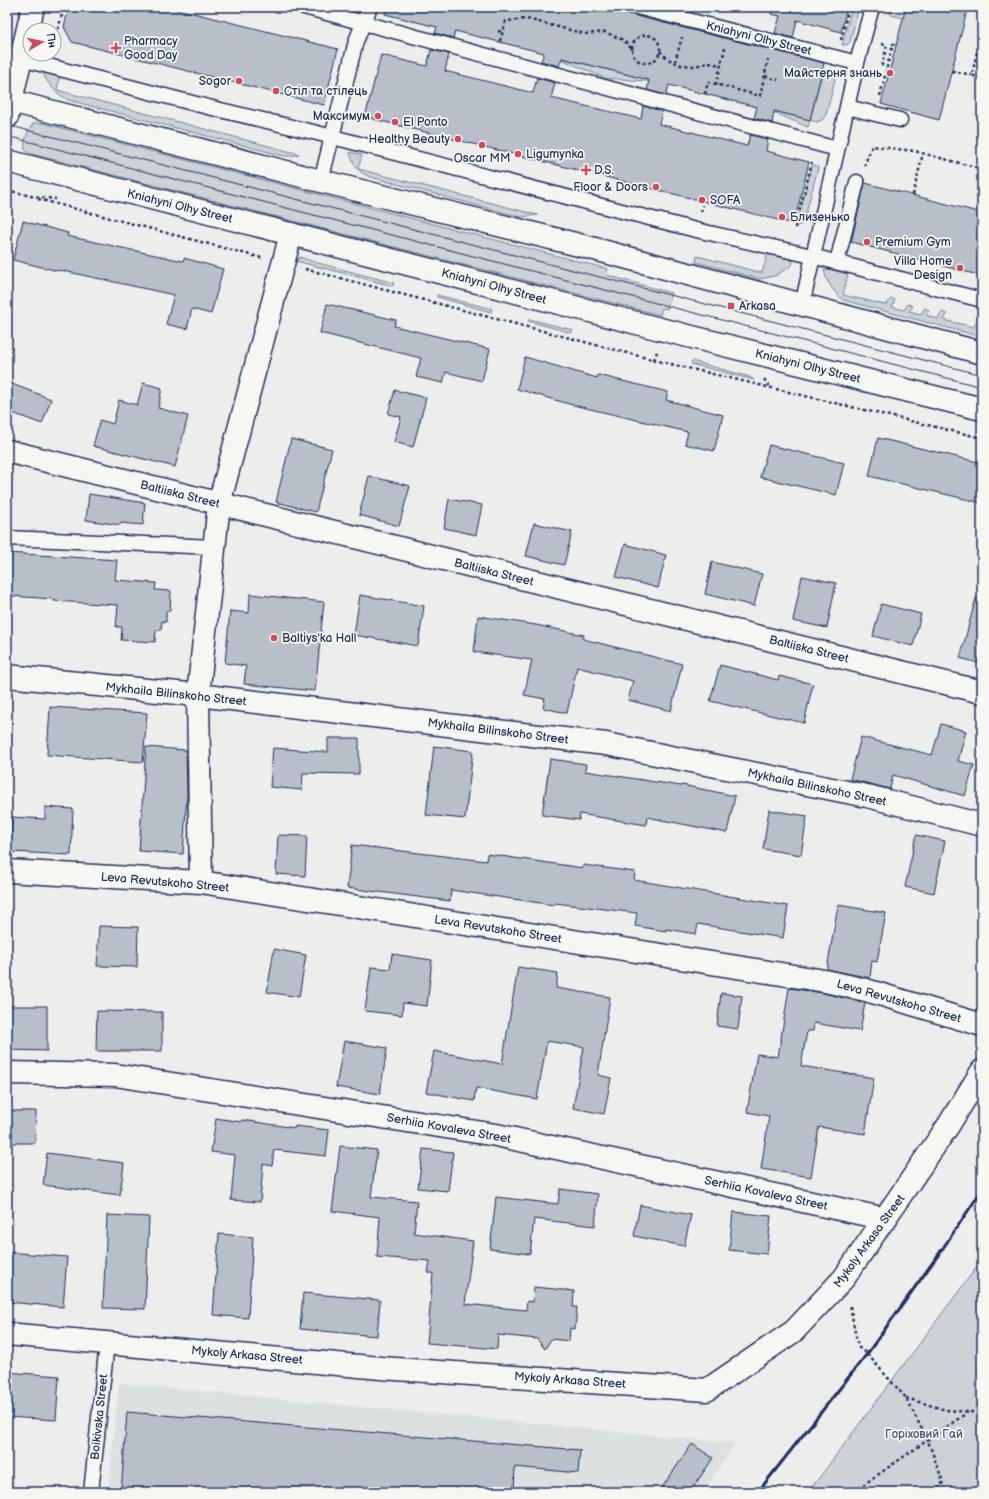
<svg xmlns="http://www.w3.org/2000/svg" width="989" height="1499" viewBox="0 0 989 1499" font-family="'Balsamiq Sans',sans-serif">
	<rect width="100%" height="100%" fill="#edeeec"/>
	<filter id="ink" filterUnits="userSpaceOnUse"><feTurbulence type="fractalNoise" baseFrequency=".025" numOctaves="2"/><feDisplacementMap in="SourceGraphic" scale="8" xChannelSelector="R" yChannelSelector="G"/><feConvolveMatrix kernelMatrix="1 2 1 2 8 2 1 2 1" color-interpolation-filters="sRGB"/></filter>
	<g filter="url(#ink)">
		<path fill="#dde0e1" d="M119 1383 736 1443 703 1492H108Z"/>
		<path fill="#ced2d7" stroke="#74809a" d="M852 7H859L850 42 847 45H842Z
			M888 7 906 8 904 18 891 15Z
			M729 39 782 47 824 63Z
			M556 57 658 82 605 78Z
			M823 69 833 72 835 79 826 115 822 120 817 122 810 120 808 127 768 110 810 120Z
			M42 71 60 76 57 90 299 154 292 156H284L68 100C56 93 47 84 42 71Z
			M34 123H42L608 269 606 275 671 293 667 309 662 308 660 315 32 154C31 154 26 151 26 151 21 144 29 128 34 123Z
			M350 152 362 155 358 169 538 215 521 217 371 177C358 173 353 165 350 152Z
			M813 165 817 166 818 168 803 224 801 225H798L797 222 812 166Z
			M768 253 788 258 793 261 792 265 775 276 760 279 696 262 697 256 762 273Z
			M300 257 314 262 394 283 393 286 296 261Z
			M828 269 848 274 843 295 886 305 891 299 895 300 892 307 904 310 908 304 913 306 909 311 921 314 925 308 929 310 926 315 938 319 942 312 947 314 944 320 973 327 977 321 981 323 978 328 982 330V337L843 300C833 291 827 283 824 270Z
			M437 295 492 309 491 312 437 297Z
			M529 319 573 330 572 333 528 321Z
			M692 361 750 377 754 380 691 364Z
			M982 1260V1492H808L822 1474Z"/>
		<path fill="#b9bfc8" stroke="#1b2f5e" d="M69 7H169L338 49 324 105 72 42 64 27Z
			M386 7H600L824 63 810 120 774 111 772 123 754 118 757 107 669 85 666 95 647 90 649 80 562 58 559 66 541 61 544 53 455 31 453 38 435 33 437 27 385 14Z
			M772 7H847L841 32 797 20 793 38 775 33 780 16 771 14Z
			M906 7H968L939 120 881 104Z
			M431 50 449 54 445 71 533 93 537 78 555 83 551 98 641 119 643 106 662 111 659 124 747 146 750 135 768 139 766 151 809 162 794 224 365 117 381 55 427 66Z
			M865 183 982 213V276L851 242Z
			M23 221 68 233 67 236 183 261 184 258 223 269 211 314 192 309 187 329 166 324 174 295 59 270 58 271 13 260Z
			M327 304 396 320 394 326 490 349 482 381 446 372 443 383 416 377 421 358 320 333Z
			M525 357 597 378 598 375 668 392 666 400 723 415 714 451 685 444 688 432 569 404 517 389Z
			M143 383 162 388 158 408 188 416 175 467 93 446 100 420 113 424 119 400 137 405Z
			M12 384 51 399 42 424 7 411V398Z
			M395 390 426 398 413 447 394 442 401 417 388 414Z
			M878 438 982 463V503L869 476Z
			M291 439 332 449 316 512 276 502Z
			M769 445 844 463 836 495 760 477Z
			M369 476 410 486 399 526 359 515Z
			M89 494 145 503 143 525 120 523V525L86 520Z
			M449 499 482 505 476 535 444 528Z
			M534 523 572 532 564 565 526 556Z
			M625 544 666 555 658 588 616 577Z
			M7 553 117 560 115 580 156 583 155 590 171 591 170 611H166V622L162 621 161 630H156L155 642 121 640 122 627H116L118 605 54 601V599L10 596V591H7Z
			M712 562 762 574 754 606 705 594Z
			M802 576 836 583 827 628 793 621Z
			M250 594 324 602 315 691 244 684 246 666 225 663 230 611 249 613Z
			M360 595 424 606 418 646 354 635Z
			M976 598 982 599V664L960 658Z
			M881 604 921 614 913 646 873 636Z
			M478 616 536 625 584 635 583 639 682 664 671 711 628 700 633 681 577 667 567 713 543 708 545 699 524 695 532 660 474 652Z
			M720 665 778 680 779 676 813 684 804 723 710 701Z
			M50 707 147 713 143 762 47 755Z
			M941 724 966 731 958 761 974 765 965 796 893 775 890 789 850 779 861 737 932 755Z
			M328 738H359V774L303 773 302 790 270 787 273 748 328 752Z
			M434 746 473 751 465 819 426 815Z
			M146 747 186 750 187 794 183 854 139 851Z
			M550 759 586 764 585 771 681 786 682 785 735 796 727 833 647 817 646 825 580 814 579 820 542 815Z
			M45 807 73 809 71 855 10 852 12 817 45 819Z
			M769 810 807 816 801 855 763 849Z
			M278 835 307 836 305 876 276 874Z
			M916 835 945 841 934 893 905 887Z
			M352 845 486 861 487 854 583 868V865L635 872 634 880 788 906 783 938 698 924 696 934 666 929V931L635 926 637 913 555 903 554 905 451 890 450 901 347 888Z
			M838 905 886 913 877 962 872 961 870 978 827 969Z
			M99 926 138 927 137 967 97 966Z
			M274 949 306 955 299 997 267 992Z
			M392 954 432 960 427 1006 403 1003 402 1015 365 1011 371 967 390 969Z
			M518 967 558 973 556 988 610 997 598 1075 611 1078 604 1114 573 1108 584 1047 547 1041 537 1099 476 1088 474 1101 426 1092 434 1051 502 1064Z
			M789 988 823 993 865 1003 860 1031 814 1023 813 1031H807L801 1066 874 1078 865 1134 819 1127 811 1177 761 1169 769 1116 747 1112 757 1054 778 1057Z
			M721 993 742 996 738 1029 717 1026Z
			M7 1006H47V1051L7 1050Z
			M97 1011 162 1012V1051H96Z
			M344 1041 387 1048 380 1094 336 1087Z
			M7 1111H36L35 1143H7Z
			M216 1118 241 1122 242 1120 295 1128V1126L329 1130 326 1156 274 1150 272 1166 263 1164 260 1202 231 1200 235 1155 211 1152Z
			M340 1146 377 1150 371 1197 417 1201 414 1233 473 1241 465 1304 526 1310 527 1301 533 1302 534 1287 574 1291 573 1307H577L575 1329 570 1328 569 1341 551 1339 545 1349 537 1339 498 1335 497 1349 427 1343 433 1273H428L430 1261 377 1257 380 1217 332 1211Z
			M423 1149 453 1152 448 1191 418 1188Z
			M47 1153 124 1163 120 1195 43 1185Z
			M560 1189 598 1194 595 1226 534 1219 530 1254 490 1249 496 1197 558 1204Z
			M640 1205 691 1215 684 1246 634 1236Z
			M733 1212 771 1216 767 1254 729 1250Z
			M107 1215 149 1217 145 1309 103 1308Z
			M219 1234 253 1237 248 1318 213 1315Z
			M7 1252 67 1257 63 1307 7 1302Z
			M303 1293 380 1300 377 1336 300 1329Z
			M7 1372 59 1376 56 1420 7 1417Z
			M127 1412 580 1450 578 1473 515 1467 514 1492H121Z
			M692 1444 713 1458 690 1492H659Z"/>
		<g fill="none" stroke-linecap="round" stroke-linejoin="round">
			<g stroke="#1b2f5e" stroke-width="17">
				<path id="service" d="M304 7 837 149
					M637 7 857 63
					M21 59 208 107 317 133 696 230 812 256 982 300
					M847 107 900 120
					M321 181 356 41 370 7
					M837 262 857 182
					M802 305 857 63 872 7
					M7 538 214 547
					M91 1492 107 1343"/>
			</g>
			<g stroke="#1b2f5e" stroke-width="25">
				<path id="minor" d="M7 117 33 7
					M7 451 982 692
					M7 676 198 695 606 744 867 796 982 825
					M7 871 201 882 825 981 866 990 982 1025
					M201 882 198 695 219 504 291 234
					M7 1073 115 1075 496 1135 886 1219
					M7 1334 381 1368 707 1390 794 1331 844 1278 948 1126 982 1071"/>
			</g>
			<g stroke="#1b2f5e" stroke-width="25">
				<path id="secondary" d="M7 100 321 181 591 248 982 353
					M7 161 664 330 982 409"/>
			</g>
			<path stroke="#1b2f5e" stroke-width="2.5" stroke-dasharray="3 3" stroke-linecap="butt" d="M274 12 275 7
				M982 29 972 75 982 80
				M498 31 503 32
				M632 49a14 14 0 1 1 28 0a14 14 0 1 1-28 0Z
				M841 40 849 7
				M55 41 64 7
				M500 41 506 21 527 19 585 34 605 32 623 40 631 48
				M882 44 887 45 882 65 887 67 893 44 896 45
				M660 51 668 59 681 65 695 66 708 63 721 65
				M675 62 682 37
				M952 71 972 75
				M765 76 778 80
				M716 85 725 48
				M705 94 708 82 760 96 768 60
				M880 96 887 67
				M864 166 872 146 914 151 982 169
				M977 167 982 145
				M7 190 30 196
				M913 195 923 153
				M30 196 56 199
				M38 199 262 258
				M701 212 703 205
				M795 228 812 162
				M305 269 654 360 982 438
				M654 360 657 352
				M764 379 771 388
				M850 1306 858 1347 867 1354 906 1398 928 1441 943 1482 937 1492
				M906 1398 946 1410 982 1413
				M853 1492 968 1412"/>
			<use href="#service" stroke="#f6f6f2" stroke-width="14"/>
			<use href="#minor" stroke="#f6f6f2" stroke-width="22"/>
			<use href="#secondary" stroke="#f6f6f2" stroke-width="22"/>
			<path stroke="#1b2f5e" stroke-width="1" d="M7 125 982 375
				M7 136 982 387"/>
			<path stroke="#1b2f5e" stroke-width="3" d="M758 1492 867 1354 941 1251 982 1190"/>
		</g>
	</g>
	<g fill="#d1495b" stroke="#f6f6f2" stroke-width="1.5">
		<path d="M114 42h4v4h4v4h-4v4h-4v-4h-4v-4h4z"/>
		<circle cx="890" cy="73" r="4"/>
		<circle cx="239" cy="81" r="4"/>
		<circle cx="276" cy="91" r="4"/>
		<circle cx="378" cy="116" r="4"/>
		<circle cx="395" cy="122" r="4"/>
		<circle cx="458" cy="139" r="4"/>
		<circle cx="482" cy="145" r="4"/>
		<circle cx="518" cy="154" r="4"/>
		<path d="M584 164h4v4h4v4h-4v4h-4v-4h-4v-4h4z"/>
		<circle cx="656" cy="187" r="4"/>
		<circle cx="702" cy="200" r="4"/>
		<circle cx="782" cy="217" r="4"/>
		<circle cx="867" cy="242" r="4"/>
		<circle cx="960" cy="268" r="4"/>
		<rect x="727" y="302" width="8" height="8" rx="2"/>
		<circle cx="274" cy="638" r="4"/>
	</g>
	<g text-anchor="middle" stroke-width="3.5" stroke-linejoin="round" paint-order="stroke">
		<g font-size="12" fill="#1b2f5e" stroke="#f6f6f2">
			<text transform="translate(759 38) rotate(14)" y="4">Kniahyni Olhy Street</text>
			<text transform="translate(180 206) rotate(14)" y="4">Kniahyni Olhy Street</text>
			<text transform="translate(494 286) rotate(15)" y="4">Kniahyni Olhy Street</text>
			<text transform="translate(808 366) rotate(14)" y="4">Kniahyni Olhy Street</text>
			<text transform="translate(180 494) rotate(14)" y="4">Baltiiska Street</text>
			<text transform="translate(494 572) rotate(14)" y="4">Baltiiska Street</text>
			<text transform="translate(809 649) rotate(14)" y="4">Baltiiska Street</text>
			<text transform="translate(176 694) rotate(6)" y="4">Mykhaila Bilinskoho Street</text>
			<text transform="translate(498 731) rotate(7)" y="4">Mykhaila Bilinskoho Street</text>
			<text transform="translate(817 787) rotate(12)" y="4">Mykhaila Bilinskoho Street</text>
			<text transform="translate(165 882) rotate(5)" y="4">Leva Revutskoho Street</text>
			<text transform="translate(498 929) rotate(9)" y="4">Leva Revutskoho Street</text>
			<text transform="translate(899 1001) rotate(16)" y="4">Leva Revutskoho Street</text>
			<text transform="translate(449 1128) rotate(10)" y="4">Serhiia Kovaleva Street</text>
			<text transform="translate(766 1193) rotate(12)" y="4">Serhiia Kovaleva Street</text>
			<text transform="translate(869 1241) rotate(-54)" y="4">Mykoly Arkasa Street</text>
			<text transform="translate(247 1355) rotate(5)" y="4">Mykoly Arkasa Street</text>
			<text transform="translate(570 1380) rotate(4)" y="4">Mykoly Arkasa Street</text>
			<text transform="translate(99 1417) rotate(-84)" y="4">Boikivska Street</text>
		</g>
		<g font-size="12" fill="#1b2f5e" stroke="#f6f6f2" text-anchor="start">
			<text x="124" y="45">Pharmacy<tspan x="124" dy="14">Good Day</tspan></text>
			<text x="882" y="77" text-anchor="end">Майстерня знань</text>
			<text x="231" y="85" text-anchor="end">Sogor</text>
			<text x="284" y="95">Стіл та стілець</text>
			<text x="370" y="120" text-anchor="end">Максимум</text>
			<text x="403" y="126">El Ponto</text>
			<text x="450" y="143" text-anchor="end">Healthy Beauty</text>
			<text x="526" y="158">Ligumynka</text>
			<text x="482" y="162" text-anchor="middle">Oscar MM</text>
			<text x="594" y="174">D.S.</text>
			<text x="648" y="191" text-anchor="end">Floor &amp; Doors</text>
			<text x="710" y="204">SOFA</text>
			<text x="790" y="221">Близенько</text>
			<text x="875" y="246">Premium Gym</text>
			<text x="952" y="265" text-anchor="end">Villa Home<tspan x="952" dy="14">Design</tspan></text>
			<text x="739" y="310">Arkasa</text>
			<text x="282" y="642">Baltiysʹka Hall</text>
		</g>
		<g font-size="12" fill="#48587c" stroke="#f6f6f2">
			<text x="924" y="1438">Горіховий Гай</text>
		</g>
	</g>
	<rect width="989" height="1499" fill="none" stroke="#f6f6f2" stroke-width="24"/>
	<rect x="12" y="12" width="965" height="1475" fill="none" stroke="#1b2f5e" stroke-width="1.5" filter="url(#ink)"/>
	<g transform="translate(42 42) rotate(81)"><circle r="19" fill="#f6f6f2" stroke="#9ea6b7"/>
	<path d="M0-3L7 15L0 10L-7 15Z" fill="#d1495b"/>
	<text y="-6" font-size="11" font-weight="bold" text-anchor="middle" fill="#1b2f5e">Пн</text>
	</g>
</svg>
